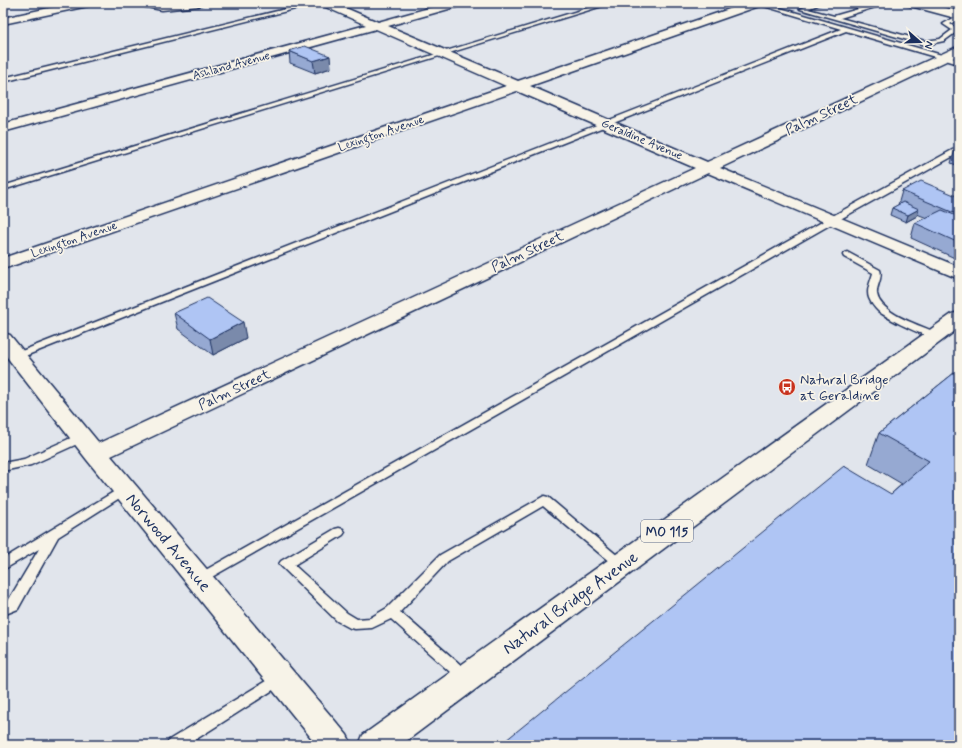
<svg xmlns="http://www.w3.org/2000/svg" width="962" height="748" viewBox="0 0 962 748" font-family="Mynerve,sans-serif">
	<rect width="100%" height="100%" fill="#e1e5ec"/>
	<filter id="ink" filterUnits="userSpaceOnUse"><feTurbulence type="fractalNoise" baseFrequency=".025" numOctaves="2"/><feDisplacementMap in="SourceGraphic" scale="8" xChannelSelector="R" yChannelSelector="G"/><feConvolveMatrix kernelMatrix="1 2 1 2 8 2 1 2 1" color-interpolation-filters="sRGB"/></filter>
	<g filter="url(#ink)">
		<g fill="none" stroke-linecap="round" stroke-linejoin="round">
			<g stroke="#1b2f5e" stroke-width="3">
				<path id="service" d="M310 3H319L3 82V78Z
					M604 3H612L3 190V186Z
					M754 3H763L959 60V64L846 31 20 358 17 359 12 356 14 354 841 29Z
					M814 3H822L808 9 834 16 879 3H888L840 18 925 41 940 39 952 30 943 24 959 15V19L950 24 959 30 944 41 925 45 800 9Z
					M956 148H959V153L835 222 203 582 199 584 195 582 193 579 195 576 829 218Z
					M847 252 880 270C883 278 876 286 877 294 880 314 922 326 938 333L940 335 938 337C928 340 887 318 878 311 874 307 871 303 869 298 866 290 871 281 873 273L844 257 843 255Z
					M82 433 86 434 87 437 86 440 31 465 3 471V463L24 459Z
					M125 485 129 486 131 489 129 492 58 537 18 609 3 615V604L8 601 39 549 3 570V559Z
					M544 496 548 497 625 562 627 565 625 568 621 570 617 568 543 506 448 561 400 612 470 673 472 677 470 681 465 683 460 681 391 619 372 628 355 629 350 628 337 621 279 564 281 561 335 529 339 528 343 529 345 532 343 535 294 565 347 613 357 619 370 618 387 608 440 555Z
					M279 673 284 675 286 679 284 683 187 745H167L169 740Z"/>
			</g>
			<g stroke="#1b2f5e" stroke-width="3">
				<path id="minor" d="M72 3H93L88 6 3 24V18Z
					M135 3H204L199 6 162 10 136 5Z
					M320 3H334L378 22 447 3H464L463 5 388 26 518 81 747 3H763L762 5 530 86 707 162 959 46V55L720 168 959 267V279L708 173 111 456 347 735 352 745H317L87 460 3 352V333L10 335 99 443 695 168 517 91 3 269V258L506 86 376 29 3 132V124L366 25 321 5Z"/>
			</g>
			<g stroke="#1b2f5e" stroke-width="3">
				<path id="secondary" d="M905 3H925L959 11V19L907 5Z"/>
			</g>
			<g stroke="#1b2f5e" stroke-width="3">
				<path id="primary" d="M959 312V328L401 745H359L363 735 952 314Z"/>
			</g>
			<use href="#service" fill="#f7f3e8" fill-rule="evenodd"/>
			<use href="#minor" fill="#f7f3e8" fill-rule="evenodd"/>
			<use href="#secondary" fill="#f7f3e8" fill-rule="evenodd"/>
			<use href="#primary" fill="#f7f3e8" fill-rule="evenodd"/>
		</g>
		<path fill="#96a9d2" stroke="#1b2f5e" d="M289 51 331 68 315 73 290 63Z
			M959 142V166L951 163 957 143Z
			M902 191 959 197V260L911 238 915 223 927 218 917 214V216L906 222 890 215 892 208 898 205Z
			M174 313 246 338 213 355 178 329Z
			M959 369V745L891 494 902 484 868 464 879 433Z"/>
		<path fill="#7a8aab" stroke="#1b2f5e" d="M330 56 331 68 315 73 313 61Z
			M919 209 917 216 906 222 908 215Z
			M243 322 246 338 213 355 210 339Z"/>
		<path fill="#afc5f4" stroke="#1b2f5e" d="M305 46 330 56 313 61 289 51Z
			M921 181 959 197V215L902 191Z
			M903 202 919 209 908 215 892 208Z
			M942 210 959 217V243L915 223Z
			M207 298 243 322 210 339 174 313Z
			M959 369V745H500L844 466 891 494 929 461 879 433Z"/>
	</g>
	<defs>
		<g id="bus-disc" transform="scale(0.9)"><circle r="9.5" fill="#c8321e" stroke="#f7f3e8"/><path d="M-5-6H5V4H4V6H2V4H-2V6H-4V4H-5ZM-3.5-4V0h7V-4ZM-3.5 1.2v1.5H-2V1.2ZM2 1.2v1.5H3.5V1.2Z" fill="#fff"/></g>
	</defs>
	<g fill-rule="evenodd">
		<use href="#bus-disc" x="787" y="387"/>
	</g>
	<g text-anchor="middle" stroke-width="3.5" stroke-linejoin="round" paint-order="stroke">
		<g font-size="12" fill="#1b2f5e" stroke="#f7f3e8">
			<text transform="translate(231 65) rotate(-15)" y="4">Ashland Avenue</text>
			<text transform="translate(381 133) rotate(-19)" y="4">Lexington Avenue</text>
			<text transform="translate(642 139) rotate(23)" y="4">Geraldine Avenue</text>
			<text transform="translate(74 239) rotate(-19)" y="4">Lexington Avenue</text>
		</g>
		<rect fill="#f7f3e8" stroke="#5d6a87" stroke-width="1" x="641" y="520" width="52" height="22" rx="3"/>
		<g font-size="13" font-weight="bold" fill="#1b2f5e">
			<text x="667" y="536">MO 115</text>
		</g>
		<g font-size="14" fill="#1b2f5e" stroke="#f7f3e8">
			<text transform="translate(821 114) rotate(-25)" y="5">Palm Street</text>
			<text transform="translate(527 251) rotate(-25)" y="5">Palm Street</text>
			<text transform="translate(234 389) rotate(-25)" y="5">Palm Street</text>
		</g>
		<g font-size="14" fill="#1b2f5e" stroke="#f7f3e8" text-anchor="start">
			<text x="800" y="384">Natural Bridge<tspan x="800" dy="16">at Geraldine</tspan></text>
		</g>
		<g font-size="17" fill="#1b2f5e" stroke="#f7f3e8">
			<text transform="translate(169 542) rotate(50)" y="6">Norwood Avenue</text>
			<text transform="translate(570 602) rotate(-36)" y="6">Natural Bridge Avenue</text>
		</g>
	</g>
	<rect width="962" height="748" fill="none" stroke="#f7f3e8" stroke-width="16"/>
	<rect x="8" y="8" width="946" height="732" fill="none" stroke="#1b2f5e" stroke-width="1.5" filter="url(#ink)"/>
	<g transform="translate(920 42) rotate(110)" stroke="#f7f3e8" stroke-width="3" paint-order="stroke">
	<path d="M0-3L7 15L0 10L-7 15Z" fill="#1b2f5e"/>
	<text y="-6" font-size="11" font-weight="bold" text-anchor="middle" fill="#1b2f5e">N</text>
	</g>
</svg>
